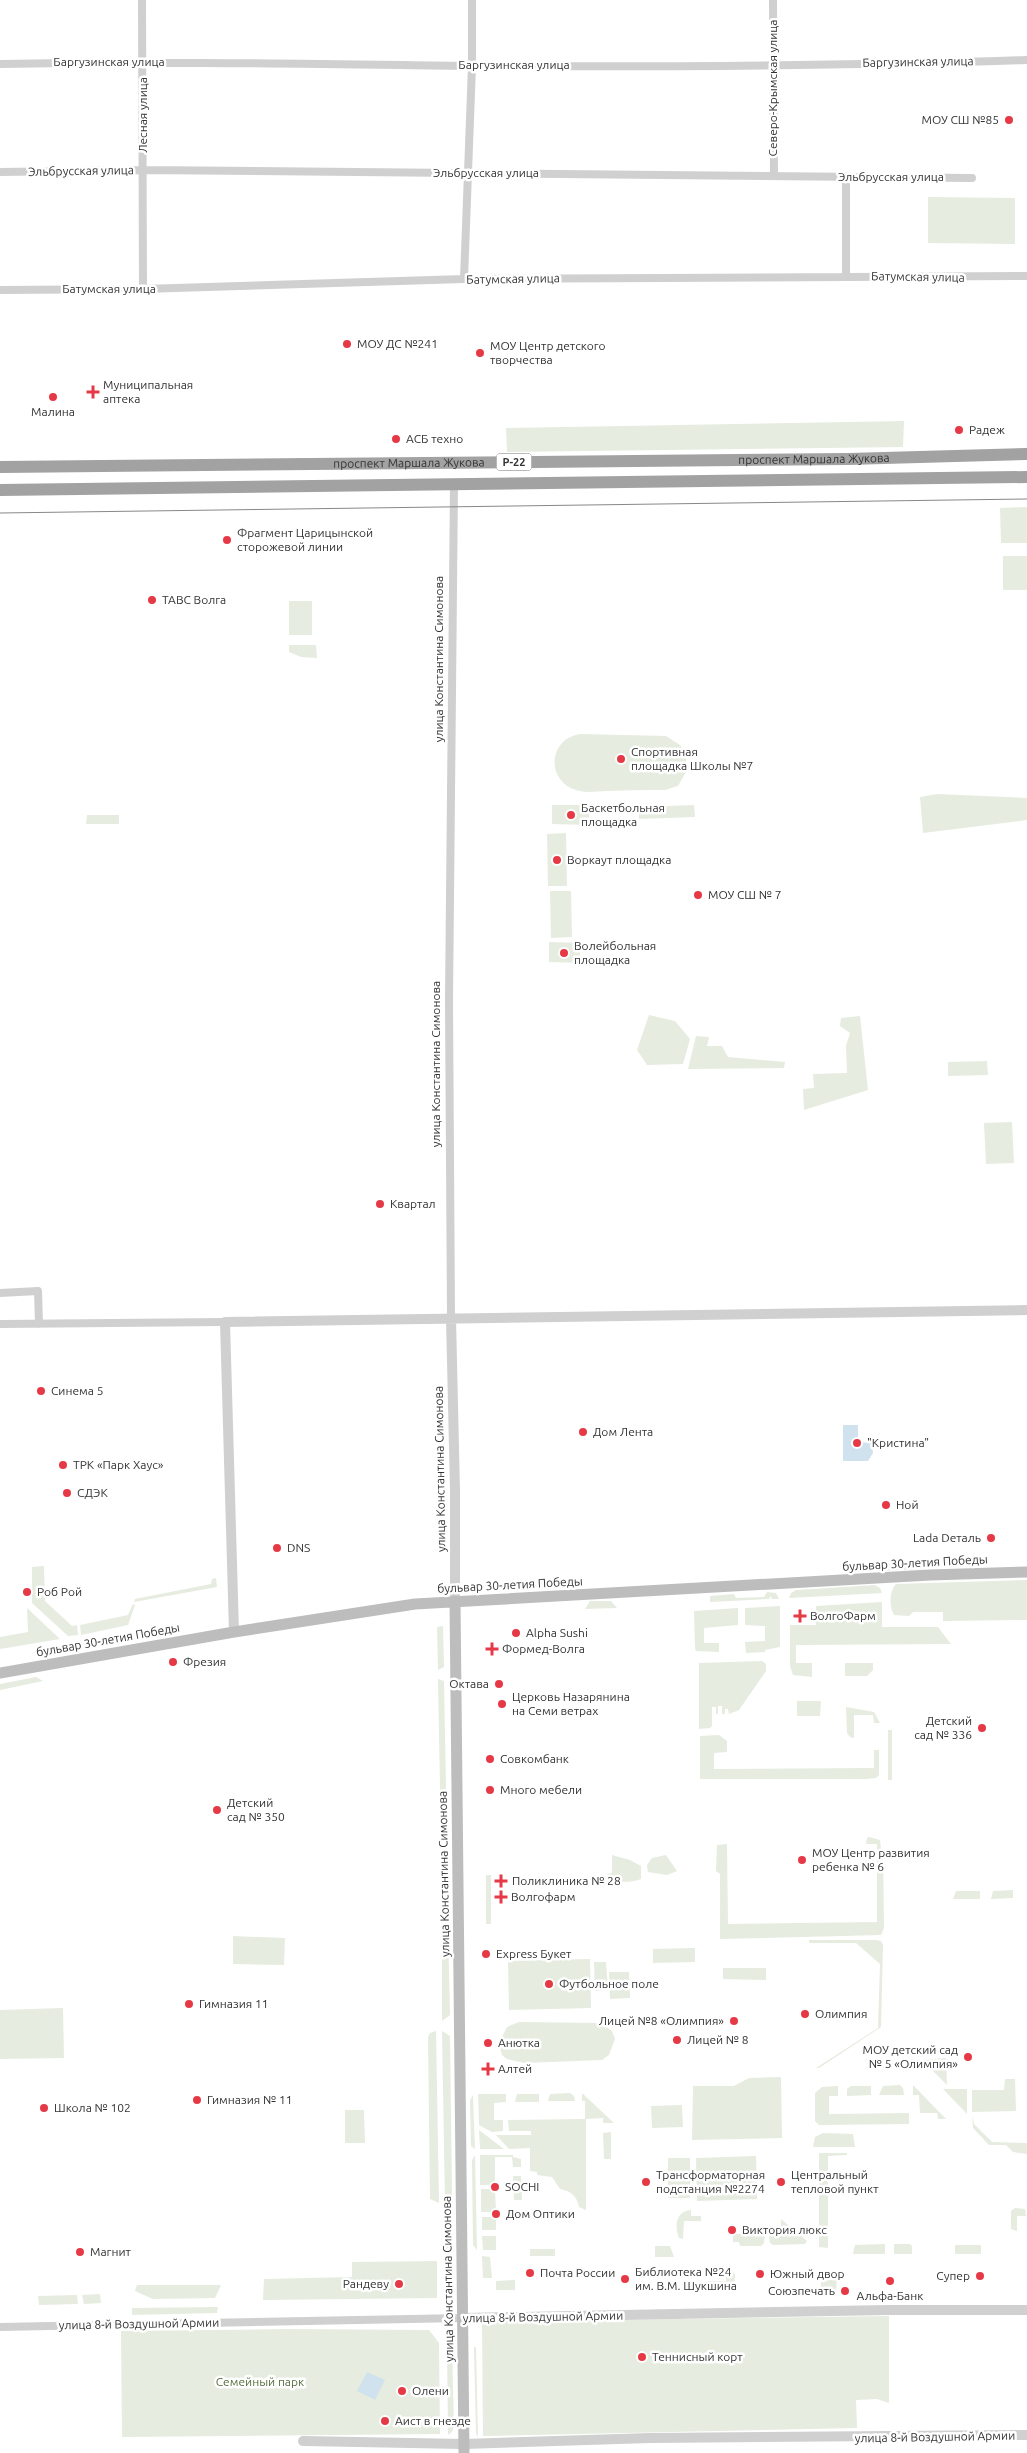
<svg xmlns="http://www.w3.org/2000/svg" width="1027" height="2453" viewBox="0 0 1027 2453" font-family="Ubuntu,sans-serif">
	<rect width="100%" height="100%" fill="#fff"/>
	<path fill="#e6ecdf" d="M928 197 1015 198V244L928 243Z
		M904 421 903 447 507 452 506 428Z
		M1027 507V543H1001L1000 508Z
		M1003 556H1027V590H1003Z
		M289 601H312V635H289Z
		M289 645H316L317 658 301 657 289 652Z
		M581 734 666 736 680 745 686 755V772L678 786 665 790C646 790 626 790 607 791 598 791 588 793 580 791 545 784 547 738 581 734Z
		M937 794 1027 798V820L923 833 920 797Z
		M552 805H589V825L552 824Z
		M694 805 695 817 639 819V807Z
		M87 815H119V824H86Z
		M566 833 567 886H548L547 834Z
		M550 891H571L572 937 551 938Z
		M549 942 580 943V963L549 962Z
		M649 1015 675 1021 690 1039 683 1064 647 1065 637 1050Z
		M860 1016 868 1090 804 1110 803 1089 814 1088 813 1074 847 1073 846 1046 850 1033 840 1026 841 1018Z
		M696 1036 709 1037 707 1046H722L728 1057 785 1062 784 1068 688 1069Z
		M987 1061 988 1075 948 1076V1062Z
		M1012 1122 1014 1163 986 1164 984 1123Z
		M925 1562V1569L851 1572 850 1566Z
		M44 1566 45 1601 72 1626 77 1625 78 1635 68 1636 32 1603V1567Z
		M216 1578 217 1587 134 1602 135 1599 211 1584 212 1579Z
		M1027 1580V1620L943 1621V1612H913L909 1616 894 1615C889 1606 889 1592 896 1584Z
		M875 1585 880 1588 882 1593 789 1598 791 1593 796 1590Z
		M767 1592 776 1593 779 1599H772L771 1596 769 1599 710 1602V1596L734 1594 736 1598 764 1597Z
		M590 1601H611L617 1608 585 1609Z
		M882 1602V1627H938L951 1644 796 1645V1663H812V1677L793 1675 790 1666V1625H816V1606Z
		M133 1604 135 1605 128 1625 81 1635 80 1625 128 1615Z
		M780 1606V1647L765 1650V1652L746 1653 745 1642 765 1641V1626L745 1625V1608Z
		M27 1608 60 1639 0 1649V1637L28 1632Z
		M738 1608V1625L704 1628V1643H719V1652L696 1651 695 1648 694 1611Z
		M443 1626 444 1667 438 1670 437 1627Z
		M762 1661 766 1664V1671L739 1710 729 1714 728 1709H725V1714H722V1706H718V1714H716V1707H712V1726L710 1728 699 1729V1663Z
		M845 1663H873V1670L867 1676H845Z
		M36 1677 43 1681 0 1690V1684Z
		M438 1679 444 1681 447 1842H441Z
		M797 1701H821L820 1716H797Z
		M846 1707 874 1712 880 1723H874L873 1715H854V1738L850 1737 847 1733Z
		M888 1730H892V1780H888Z
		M719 1735 727 1741V1752L714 1753V1769L874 1768V1750H879V1775L876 1778 866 1779H700V1736Z
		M869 1837 880 1840 881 1850H883L884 1928 881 1935 720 1939V1874L716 1871 717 1845 727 1844 728 1924 877 1922V1844H866L867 1838Z
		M612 1855 630 1860 641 1866V1879C631 1883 613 1884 607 1874L612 1873Z
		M666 1855 677 1871 667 1875 648 1872 647 1865 652 1858Z
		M486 1875H491V1924H486Z
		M1013 1890V1898L991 1899 993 1891Z
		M956 1891H980V1899H953Z
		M440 1895H444L448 1899V1920H441Z
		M442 1930H448L450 2015 442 2021Z
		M233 1936 285 1938 284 1965 233 1964Z
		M809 1940H876L881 1941 883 1945 881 2027 819 2068H816L878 2028 880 1964 856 1943H809Z
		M695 1948V1962L653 1963V1949Z
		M590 1959 591 2008 509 2010 508 1961Z
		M594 1962H606L608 1990 595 1991Z
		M723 1968H766V1980L723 1979Z
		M609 1972H629L630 1998 610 1999Z
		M63 2008 64 2058 0 2059V2010Z
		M519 2022 602 2023 612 2031 615 2039 609 2055 602 2060 524 2063 507 2059 502 2055 499 2043 507 2027Z
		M436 2031 439 2203 430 2199 428 2037 430 2033Z
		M442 2031 450 2036 452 2197 449 2202 445 2203Z
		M946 2058 947 2085 922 2060Z
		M781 2077 782 2138 692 2140 693 2086H734L749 2078Z
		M1005 2079H1015L1016 2111 972 2112V2090H1004Z
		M900 2085 903 2088 904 2095H879L883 2086Z
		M913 2085 946 2119H938L937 2113H920L919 2095H913Z
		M838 2086V2096H829V2114L909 2113V2124L819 2125 815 2121V2093L822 2087Z
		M851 2086H871V2095L847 2096V2089Z
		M943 2089H967V2114Z
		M570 2093 574 2096 575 2101H548L550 2094Z
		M582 2093 614 2123H603V2118L586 2119V2210L579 2207C577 2196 571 2191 560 2189L552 2177 537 2175V2172L530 2171V2148L509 2149 496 2135H531V2131H509L508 2120 585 2119V2101H582Z
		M478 2094H506V2102L494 2103V2120H503V2131L492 2132 479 2125Z
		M517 2094H539V2102H515Z
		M473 2095 475 2149 471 2146 470 2100Z
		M682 2105 683 2127 652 2128 651 2106Z
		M345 2110H364L365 2143H345Z
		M972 2116 974 2124 992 2142 1027 2143V2154L1013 2152 1006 2145H989L973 2128Z
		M479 2130 504 2149H480Z
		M611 2132V2159H604L603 2133Z
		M823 2133 853 2134 855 2147H813L815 2137Z
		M819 2153H847V2155L828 2156V2248L819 2247Z
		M475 2155 477 2250 473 2245 472 2160Z
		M480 2155H513V2157L521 2159V2167H513L512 2157H495V2185H480Z
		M756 2156 757 2199 697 2201 696 2158Z
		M668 2158H690V2198H668Z
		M513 2176H521L522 2200H514Z
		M481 2189H495L496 2212H481Z
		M1015 2208 1025 2209 1026 2216H1017V2231L1011 2229V2211Z
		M691 2210V2216H701V2221H684L683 2239 679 2238C674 2226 676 2211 691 2210Z
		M446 2212 452 2216 453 2245 447 2251Z
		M482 2217H496V2230H482Z
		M781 2219 807 2241 805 2244 773 2245 770 2243 769 2234 781 2233Z
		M733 2234H765L764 2243 761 2246H740L739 2242H733Z
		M482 2236H496V2250H483Z
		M885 2244V2254H853L855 2245Z
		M894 2244H910L912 2246V2254H894Z
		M955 2245H981V2254H955Z
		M655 2246H670L674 2257H655Z
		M530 2249H555V2256H530Z
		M482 2256 490 2257 492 2278H483Z
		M446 2259 453 2263 454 2295H446Z
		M437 2261V2298L263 2300 264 2279 352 2277V2262Z
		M726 2270H731L735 2274 734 2287 708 2289V2281H726Z
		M515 2280V2290H496V2281Z
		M821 2280H837L836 2291 821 2290Z
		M137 2285H221L215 2298 153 2299 135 2291Z
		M100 2294 101 2303 84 2304 82 2295Z
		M77 2295 78 2304 39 2305 38 2296Z
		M218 2307 217 2313 132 2315V2308Z
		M889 2316V2403L877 2399 856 2400 857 2428 483 2436 482 2322Z
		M288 2329 429 2330 439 2343 440 2434 122 2437 121 2331Z
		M447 2345 452 2346 454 2427 452 2432 448 2435Z
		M474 2347H476L478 2437 476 2433Z"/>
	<path fill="#cfe2ee" d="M843 1425H858V1442L872 1443 873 1453 868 1461H843Z
		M367 2372 385 2380 375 2400 357 2391Z"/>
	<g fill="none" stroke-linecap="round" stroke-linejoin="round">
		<path stroke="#d0d0d0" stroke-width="8" d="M142 0 143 289
			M773 0 774 175
			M0 64C157 61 313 64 470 66 655 67 841 66 1027 60
			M0 172 143 170 972 178
			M846 275V177
			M464 279 472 66V0
			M0 290 143 289 464 279 1027 276
			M0 1293 38 1291 39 1324
			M451 1318 449 1000 454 485
			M0 1324 225 1322
			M0 2327 463 2318"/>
		<path stroke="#d0d0d0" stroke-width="10" d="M451 1318 455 1491V1601
			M234 1632 225 1322 1027 1310
			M463 2318 888 2310H1027
			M303 2441 464 2444 650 2438 1027 2435"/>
		<path stroke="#bdbdbd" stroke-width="11" d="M455 1601 464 2453
			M0 1673 234 1632 415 1604 930 1575 1027 1572"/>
		<g stroke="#a2a2a2" stroke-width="12">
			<path id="s1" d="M0 467 848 459 1027 454"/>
			<path d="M0 490 1027 477"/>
		</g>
		<path stroke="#888" stroke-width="1" d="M0 513 1027 499"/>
	</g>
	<g fill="#e63946" stroke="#fff" stroke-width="2">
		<circle cx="1009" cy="120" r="5"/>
		<circle cx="347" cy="344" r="5"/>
		<circle cx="480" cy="353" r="5"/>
		<path d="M90.5 384.5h5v5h5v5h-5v5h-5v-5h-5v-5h5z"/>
		<circle cx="53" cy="397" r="5"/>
		<circle cx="959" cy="430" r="5"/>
		<circle cx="396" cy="439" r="5"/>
		<circle cx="227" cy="540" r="5"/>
		<circle cx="152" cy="600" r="5"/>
		<circle cx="621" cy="759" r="5"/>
		<circle cx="571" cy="815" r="5"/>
		<circle cx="557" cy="860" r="5"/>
		<circle cx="698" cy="895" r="5"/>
		<circle cx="564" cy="953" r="5"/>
		<circle cx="380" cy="1204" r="5"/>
		<circle cx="41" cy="1391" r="5"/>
		<circle cx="583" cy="1432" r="5"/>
		<circle cx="857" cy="1443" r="5"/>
		<circle cx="63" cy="1465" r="5"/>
		<circle cx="67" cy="1493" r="5"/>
		<circle cx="886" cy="1505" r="5"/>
		<circle cx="991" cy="1538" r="5"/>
		<circle cx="277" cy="1548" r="5"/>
		<circle cx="27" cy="1592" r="5"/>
		<path d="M797.5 1608.5h5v5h5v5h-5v5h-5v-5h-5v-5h5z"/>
		<circle cx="516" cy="1633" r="5"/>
		<path d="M489.5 1641.5h5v5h5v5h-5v5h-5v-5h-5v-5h5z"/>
		<circle cx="173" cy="1662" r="5"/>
		<circle cx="499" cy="1684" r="5"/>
		<circle cx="502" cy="1704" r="5"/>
		<circle cx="982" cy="1728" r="5"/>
		<circle cx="490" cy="1759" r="5"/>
		<circle cx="490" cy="1790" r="5"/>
		<circle cx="217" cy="1810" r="5"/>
		<circle cx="802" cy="1860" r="5"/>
		<path d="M498.5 1873.5h5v5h5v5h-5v5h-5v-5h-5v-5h5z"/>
		<path d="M498.5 1889.5h5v5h5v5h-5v5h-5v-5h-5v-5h5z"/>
		<circle cx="486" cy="1954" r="5"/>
		<circle cx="549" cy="1984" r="5"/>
		<circle cx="189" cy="2004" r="5"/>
		<circle cx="805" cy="2014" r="5"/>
		<circle cx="734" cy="2021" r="5"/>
		<circle cx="677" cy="2040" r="5"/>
		<circle cx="488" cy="2043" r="5"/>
		<circle cx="968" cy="2057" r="5"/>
		<path d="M485.5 2061.5h5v5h5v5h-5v5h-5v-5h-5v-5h5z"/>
		<circle cx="197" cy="2100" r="5"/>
		<circle cx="44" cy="2108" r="5"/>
		<circle cx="646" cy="2182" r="5"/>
		<circle cx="781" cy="2182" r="5"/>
		<circle cx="495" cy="2187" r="5"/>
		<circle cx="496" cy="2214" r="5"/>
		<circle cx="732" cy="2230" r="5"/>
		<circle cx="80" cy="2252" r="5"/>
		<circle cx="530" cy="2273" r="5"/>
		<circle cx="760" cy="2274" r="5"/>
		<circle cx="980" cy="2276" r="5"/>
		<circle cx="625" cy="2279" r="5"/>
		<circle cx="890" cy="2281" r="5"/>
		<circle cx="399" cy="2284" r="5"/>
		<circle cx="845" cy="2291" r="5"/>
		<circle cx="642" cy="2357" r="5"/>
		<circle cx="402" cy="2391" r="5"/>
		<circle cx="385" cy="2421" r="5"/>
	</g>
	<g text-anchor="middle" stroke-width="5" stroke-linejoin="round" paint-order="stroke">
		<rect fill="#fff" stroke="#707070" stroke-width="1" x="496.5" y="453.5" width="35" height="17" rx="4"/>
		<g font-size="11" font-weight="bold" fill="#333">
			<text x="514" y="466">Р-22</text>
		</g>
		<g font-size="12" fill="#333" stroke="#fff">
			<text x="109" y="66">Баргузинская улица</text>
			<text transform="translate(918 62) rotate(-1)" y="4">Баргузинская улица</text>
			<text x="514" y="69">Баргузинская улица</text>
			<text transform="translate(773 88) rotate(-90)" y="4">Северо-Крымская улица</text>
			<text transform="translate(143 115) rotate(-90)" y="4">Лесная улица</text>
			<text transform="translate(81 171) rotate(-1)" y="4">Эльбрусская улица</text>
			<text x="486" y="177">Эльбрусская улица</text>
			<text x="891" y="181">Эльбрусская улица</text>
			<text transform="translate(918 277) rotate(1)" y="4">Батумская улица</text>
			<text transform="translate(513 279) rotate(-1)" y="4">Батумская улица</text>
			<text x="109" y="293">Батумская улица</text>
			<text dy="4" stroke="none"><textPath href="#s1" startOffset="814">проспект Маршала Жукова</textPath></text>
			<text dy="4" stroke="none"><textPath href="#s1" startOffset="409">проспект Маршала Жукова</textPath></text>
			<text transform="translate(439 659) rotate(-90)" y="4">улица Константина Симонова</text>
			<text transform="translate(436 1064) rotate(-90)" y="4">улица Константина Симонова</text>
			<text transform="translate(440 1469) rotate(-91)" y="4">улица Константина Симонова</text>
			<text transform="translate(915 1563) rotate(-3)" y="4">бульвар 30-летия Победы</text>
			<text transform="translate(510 1585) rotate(-3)" y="4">бульвар 30-летия Победы</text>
			<text transform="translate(108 1640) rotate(-10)" y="4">бульвар 30-летия Победы</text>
			<text transform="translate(444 1874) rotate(-91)" y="4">улица Константина Симонова</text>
			<text transform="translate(448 2279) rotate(-91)" y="4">улица Константина Симонова</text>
			<text transform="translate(543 2317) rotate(-1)" y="4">улица 8-й Воздушной Армии</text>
			<text transform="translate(139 2324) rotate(-1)" y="4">улица 8-й Воздушной Армии</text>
			<text transform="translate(935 2437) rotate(-1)" y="4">улица 8-й Воздушной Армии</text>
		</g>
		<g font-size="12" fill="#333" stroke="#fff" text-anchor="start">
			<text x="999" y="124" text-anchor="end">МОУ СШ №85</text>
			<text x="357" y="348">МОУ ДС №241</text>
			<text x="490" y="350">МОУ Центр детского<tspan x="490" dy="14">творчества</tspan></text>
			<text x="103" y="389">Муниципальная<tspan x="103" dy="14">аптека</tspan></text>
			<text x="53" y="416" text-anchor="middle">Малина</text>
			<text x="969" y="434">Радеж</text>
			<text x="406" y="443">АСБ техно</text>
			<text x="237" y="537">Фрагмент Царицынской<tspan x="237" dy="14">сторожевой линии</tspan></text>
			<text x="162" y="604">ТАВС Волга</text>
			<text x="631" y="756">Спортивная<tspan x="631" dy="14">площадка Школы №7</tspan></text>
			<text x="581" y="812">Баскетбольная<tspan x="581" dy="14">площадка</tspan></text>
			<text x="567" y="864">Воркаут площадка</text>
			<text x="708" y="899">МОУ СШ № 7</text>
			<text x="574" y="950">Волейбольная<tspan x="574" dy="14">площадка</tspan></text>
			<text x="390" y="1208">Квартал</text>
			<text x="51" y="1395">Синема 5</text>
			<text x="593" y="1436">Дом Лента</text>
			<text x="867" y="1447">"Кристина"</text>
			<text x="73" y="1469">ТРК «Парк Хаус»</text>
			<text x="77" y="1497">СДЭК</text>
			<text x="896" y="1509">Ной</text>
			<text x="981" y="1542" text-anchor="end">Lada Dеталь</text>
			<text x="287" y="1552">DNS</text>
			<text x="37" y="1596">Роб Рой</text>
			<text x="810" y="1620">ВолгоФарм</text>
			<text x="526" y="1637">Alpha Sushi</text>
			<text x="502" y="1653">Формед-Волга</text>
			<text x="183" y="1666">Фрезия</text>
			<text x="489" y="1688" text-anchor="end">Октава</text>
			<text x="512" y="1701">Церковь Назарянина<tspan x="512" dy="14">на Семи ветрах</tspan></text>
			<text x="972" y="1725" text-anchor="end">Детский<tspan x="972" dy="14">сад № 336</tspan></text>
			<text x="500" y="1763">Совкомбанк</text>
			<text x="500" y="1794">Много мебели</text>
			<text x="227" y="1807">Детский<tspan x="227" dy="14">сад № 350</tspan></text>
			<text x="812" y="1857">МОУ Центр развития<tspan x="812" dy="14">ребенка № 6</tspan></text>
			<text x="512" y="1885">Поликлиника № 28</text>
			<text x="511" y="1901">Волгофарм</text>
			<text x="496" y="1958">Express Букет</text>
			<text x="559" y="1988">Футбольное поле</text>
			<text x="199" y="2008">Гимназия 11</text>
			<text x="815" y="2018">Олимпия</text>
			<text x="724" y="2025" text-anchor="end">Лицей №8 «Олимпия»</text>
			<text x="687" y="2044">Лицей № 8</text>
			<text x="498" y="2047">Анютка</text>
			<text x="958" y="2054" text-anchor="end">МОУ детский сад<tspan x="958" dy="14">№ 5 «Олимпия»</tspan></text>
			<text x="498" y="2073">Алтей</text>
			<text x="207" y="2104">Гимназия № 11</text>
			<text x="54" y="2112">Школа № 102</text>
			<text x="656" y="2179">Трансформаторная<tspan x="656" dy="14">подстанция №2274</tspan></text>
			<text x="791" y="2179">Центральный<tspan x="791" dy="14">тепловой пункт</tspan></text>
			<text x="505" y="2191">SOCHI</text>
			<text x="506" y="2218">Дом Оптики</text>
			<text x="742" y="2234">Виктория люкс</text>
			<text x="90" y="2256">Магнит</text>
			<text x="635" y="2276">Библиотека №24<tspan x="635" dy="14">им. В.М. Шукшина</tspan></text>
			<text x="540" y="2277">Почта России</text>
			<text x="770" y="2278">Южный двор</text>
			<text x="970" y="2280" text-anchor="end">Супер</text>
			<text x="389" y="2288" text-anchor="end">Рандеву</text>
			<text x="835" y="2295" text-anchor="end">Союзпечать</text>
			<text x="890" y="2300" text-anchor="middle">Альфа-Банк</text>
			<text x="652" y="2361">Теннисный корт</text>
			<text x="412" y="2395">Олени</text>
			<text x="395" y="2425">Аист в гнезде</text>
		</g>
		<g font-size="12" fill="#56703f" stroke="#fff">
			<text x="260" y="2386">Семейный парк</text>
		</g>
	</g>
</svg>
